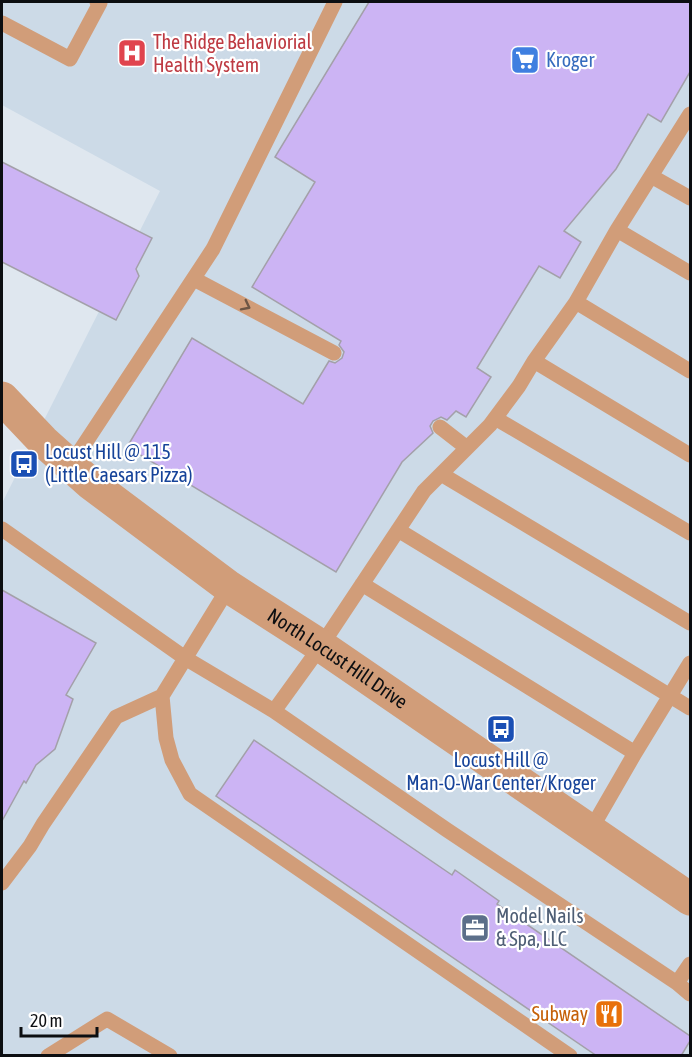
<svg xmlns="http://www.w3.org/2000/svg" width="692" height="1057" viewBox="0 0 692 1057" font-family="'Asap Condensed',sans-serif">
	<rect width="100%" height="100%" fill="#dfe7ef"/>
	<path fill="#ccdae7" d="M2 2H690V1055H2V503L160 191 2 105Z"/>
	<path fill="#ccb4f4" stroke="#a3a0a9" stroke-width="1.5" d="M369 2H690V72L661 122 648 114 616 169 564 231 581 242 560 278 539 266 477 368 491 377 466 417 456 411 447 420 441 417 433 421 430 426 433 433 402 462 336 572 127 447 192 338 303 404 329 361 335 363 342 358 344 352 339 345 341 341 252 287 315 182 275 157Z
		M2 162 152 238 136 269 139 276 116 320 2 262Z
		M2 590 96 643 66 695 73 699 55 749 36 765 26 783 24 781 2 821Z
		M254 740 452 875 455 870 499 901 497 904 690 1036V1041L681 1056H597L216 796Z"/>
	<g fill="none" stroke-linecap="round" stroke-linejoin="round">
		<path stroke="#d19d79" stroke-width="15" d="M2 23 70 59 100 3 97 2
			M651 176 690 198
			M617 230 690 273
			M194 279 334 353
			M576 302 690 371
			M534 361 690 455
			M495 418 690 533
			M440 427 467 448
			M70 466 213 249 335 2
			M441 474 690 623
			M2 529 185 658 274 711 447 830 677 983 690 994
			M398 530 690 708
			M362 584 635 753 590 831
			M162 696 166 738 172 760 190 794 570 1056
			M274 711 321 646 424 491 490 425 519 386 534 361 576 302 617 230 690 114
			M635 753 690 663
			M2 883 30 846 43 824 116 717 162 696 229 587
			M677 983 690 964
			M48 1056 107 1019 170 1056"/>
		<path stroke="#d19d79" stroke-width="33" id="s1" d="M2 398 43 441 90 483 229 587 321 646 690 899"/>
	</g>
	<defs><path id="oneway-chevron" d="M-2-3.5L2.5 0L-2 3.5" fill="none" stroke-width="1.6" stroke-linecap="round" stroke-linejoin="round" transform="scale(1.5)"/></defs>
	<use stroke="#6e5645" href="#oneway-chevron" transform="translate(246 306) rotate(27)"/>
	<defs>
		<g id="hospital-square" transform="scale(1.5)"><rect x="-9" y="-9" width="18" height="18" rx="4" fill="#e0444e" stroke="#fff"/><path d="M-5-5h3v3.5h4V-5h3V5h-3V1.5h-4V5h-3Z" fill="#fff"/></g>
		<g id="supermarket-square" transform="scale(1.5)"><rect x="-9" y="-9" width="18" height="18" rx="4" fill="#3f7fe0" stroke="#fff"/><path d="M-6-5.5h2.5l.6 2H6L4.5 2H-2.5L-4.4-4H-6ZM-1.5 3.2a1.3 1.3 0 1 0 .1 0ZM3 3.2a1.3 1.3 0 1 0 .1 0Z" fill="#fff"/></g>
		<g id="bus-square" transform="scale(1.5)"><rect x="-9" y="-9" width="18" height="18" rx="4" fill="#1a4fb4" stroke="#fff"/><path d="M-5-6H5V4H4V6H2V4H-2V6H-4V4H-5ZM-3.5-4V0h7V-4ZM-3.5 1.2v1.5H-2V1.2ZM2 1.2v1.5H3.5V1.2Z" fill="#fff"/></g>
		<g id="office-square" transform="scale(1.5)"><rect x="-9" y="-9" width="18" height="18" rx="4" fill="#5c6f8a" stroke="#fff"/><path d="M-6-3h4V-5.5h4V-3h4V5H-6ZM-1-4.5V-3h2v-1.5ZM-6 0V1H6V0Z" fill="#fff"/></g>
		<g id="restaurant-square" transform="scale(1.5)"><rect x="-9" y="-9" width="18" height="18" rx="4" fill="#e8710a" stroke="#fff"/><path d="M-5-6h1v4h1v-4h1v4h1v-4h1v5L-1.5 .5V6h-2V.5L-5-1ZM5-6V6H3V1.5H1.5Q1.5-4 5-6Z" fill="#fff"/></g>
	</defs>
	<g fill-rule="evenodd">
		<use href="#hospital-square" x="132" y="53"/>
		<use href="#supermarket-square" x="525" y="60"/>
		<use href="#bus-square" x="24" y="464"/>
		<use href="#bus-square" x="501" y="729"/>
		<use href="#office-square" x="475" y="928"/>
		<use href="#restaurant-square" x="609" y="1014"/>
	</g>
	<g text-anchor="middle" stroke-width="4.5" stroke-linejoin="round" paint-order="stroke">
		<g font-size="20" fill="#be3a42" stroke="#fff" text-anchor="start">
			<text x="153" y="49">The Ridge Behaviorial<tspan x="153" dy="23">Health System</tspan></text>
		</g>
		<g font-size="20" fill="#366cbe" stroke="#fff" text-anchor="start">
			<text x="546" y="67">Kroger</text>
		</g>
		<g font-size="20" fill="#164399" stroke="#fff" text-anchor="start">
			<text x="45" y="459">Locust Hill @ 115<tspan x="45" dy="23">(Little Caesars Pizza)</tspan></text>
			<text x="501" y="767" text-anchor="middle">Locust Hill @<tspan x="501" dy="23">Man-O-War Center/Kroger</tspan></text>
		</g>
		<g font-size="20" fill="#0c0e11" stroke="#fff">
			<text dy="7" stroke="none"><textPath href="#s1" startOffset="426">North Locust Hill Drive</textPath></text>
		</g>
		<g font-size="20" fill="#4e5e75" stroke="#fff" text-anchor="start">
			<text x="496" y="923">Model Nails<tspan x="496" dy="23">&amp; Spa, LLC</tspan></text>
		</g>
		<g font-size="20" fill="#c56008" stroke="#fff" text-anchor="end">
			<text x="588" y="1021">Subway</text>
		</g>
	</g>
	<rect width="692" height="1057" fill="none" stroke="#0c0e11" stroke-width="6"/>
	<path d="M21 1027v9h76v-9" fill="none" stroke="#0c0e11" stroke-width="3"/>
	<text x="30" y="1027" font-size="18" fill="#0c0e11" stroke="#ffffff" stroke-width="4.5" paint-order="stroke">20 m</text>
</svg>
